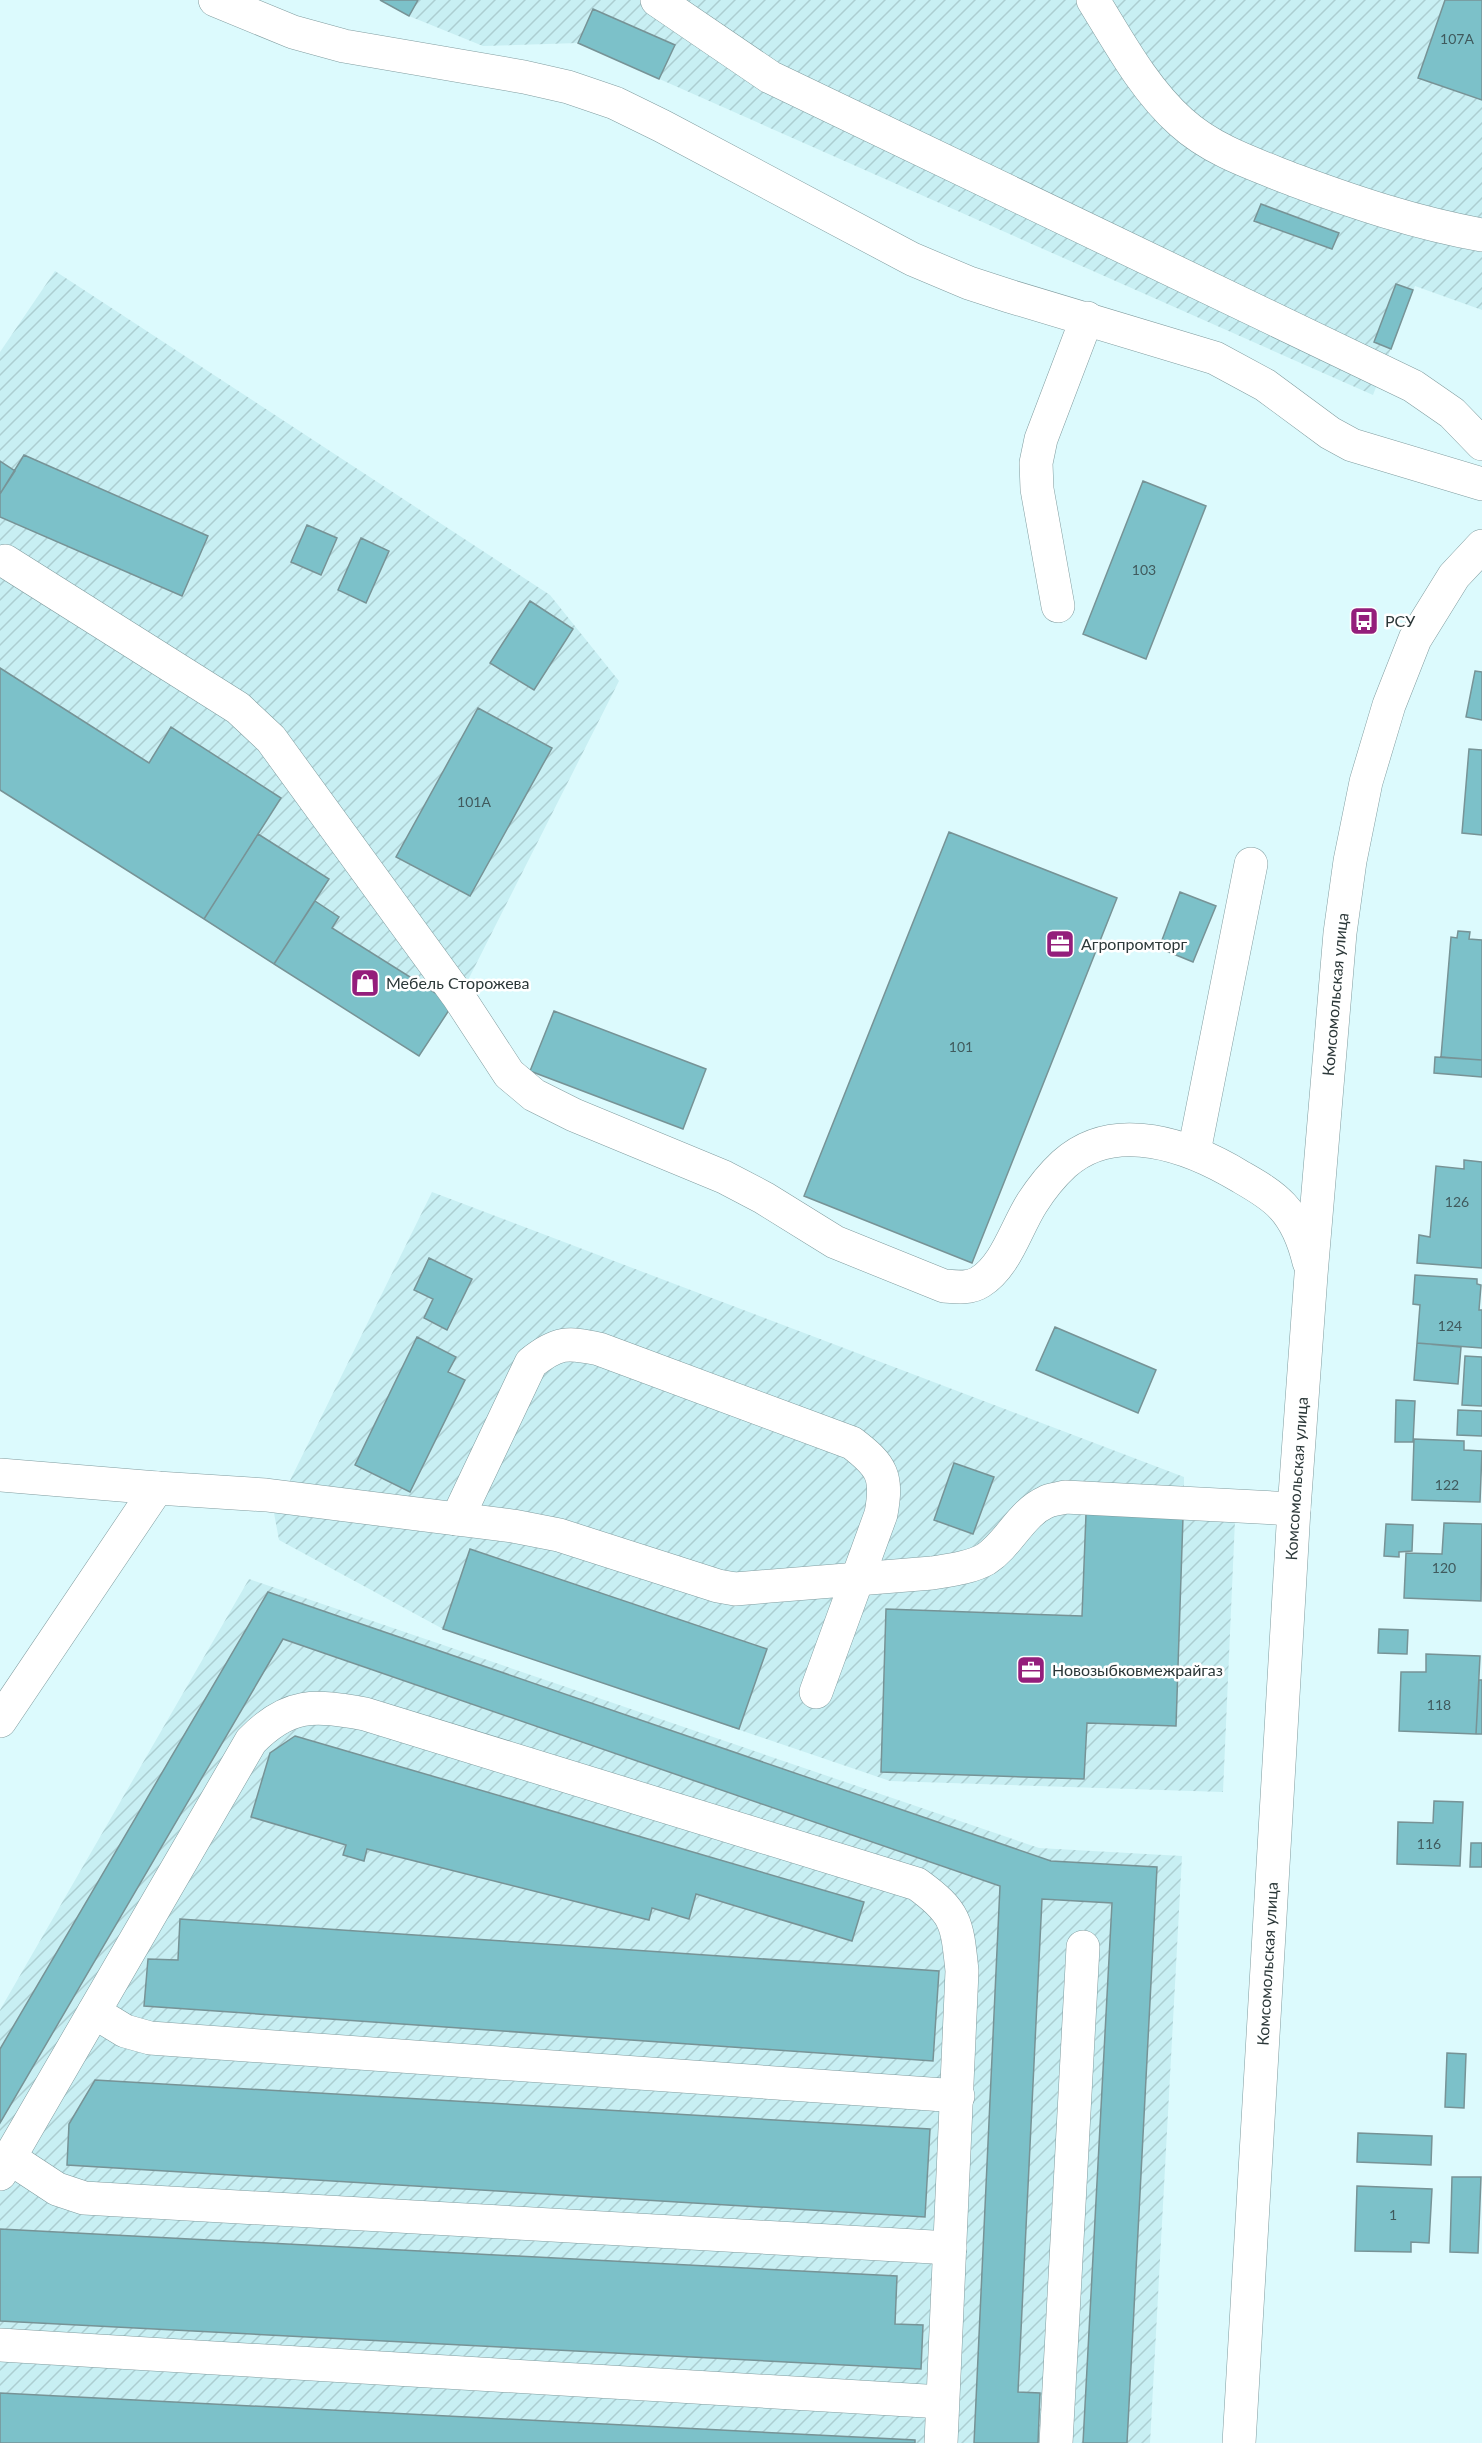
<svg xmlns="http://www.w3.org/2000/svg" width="1482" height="2443" viewBox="0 0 1482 2443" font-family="Lato,sans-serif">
	<defs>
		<pattern id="industrial-furrows" width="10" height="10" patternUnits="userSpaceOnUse" patternTransform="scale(1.5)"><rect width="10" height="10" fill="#c8eff3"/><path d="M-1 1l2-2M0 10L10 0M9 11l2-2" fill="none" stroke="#acced1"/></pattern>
	</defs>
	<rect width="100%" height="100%" fill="#dcfafd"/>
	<path fill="url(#industrial-furrows)" d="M380 0H1482V310L1415 286 1373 395 578 43 483 46 409 16Z
		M55 271 550 595 619 681 467 982 419 1056 0 790V352Z
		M432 1192 1184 1477V1517L1235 1520 1223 1792 890 1781 443 1629 279 1540 274 1513Z
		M249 1579 1039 1848 1182 1856 1150 2443H0V2010Z"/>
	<path fill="#7cc1c9" stroke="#779396" stroke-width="1.5" d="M380 0H418L409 16Z
		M1445 0H1482V100L1418 78Z
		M593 9 675 45 659 79 578 43Z
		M1261 204 1339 233 1332 249 1254 221Z
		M1396 284 1413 290 1391 349 1374 342Z
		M24 455 208 536 182 596 0 517V494Z
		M0 461 15 471 0 494Z
		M1143 481 1206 506 1146 659 1083 634Z
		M307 525 337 538 321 575 291 562Z
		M361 538 389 551 366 603 338 590Z
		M530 601 573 629 534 690 490 663Z
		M0 668 149 763 171 727 281 798 204 919 0 790Z
		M1475 671 1482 672V720L1466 717Z
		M478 708 552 748 470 896 396 857Z
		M1469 749 1482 750V835L1462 833Z
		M949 832 1117 898 972 1263 804 1196Z
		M258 834 329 879 274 964 204 919Z
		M1180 892 1216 906 1193 962 1159 948Z
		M315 901 339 917 332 928 453 1004 419 1056 274 964Z
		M1458 931 1470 932 1469 939 1482 940V1060L1441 1057 1451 937 1457 938Z
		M554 1011 706 1069 683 1129 530 1071Z
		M1435 1057 1482 1060V1077L1434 1073Z
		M1464 1160 1482 1162V1268L1417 1263 1419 1235 1430 1237 1436 1166 1464 1169Z
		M429 1258 472 1279 447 1330 424 1318 433 1299 414 1290Z
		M1415 1275 1477 1279V1284L1481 1285 1479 1310H1482V1348L1417 1343 1420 1305 1413 1304Z
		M1055 1327 1156 1370 1138 1413 1036 1370Z
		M417 1337 456 1357 448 1372 465 1380 410 1492 355 1465Z
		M1417 1343 1461 1347 1458 1384 1414 1380Z
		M1465 1356 1482 1357V1406L1462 1405Z
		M1396 1400 1415 1401 1413 1442H1395Z
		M1458 1410 1482 1411V1436L1457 1435Z
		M1414 1439 1464 1441V1450L1482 1451 1480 1502 1412 1500Z
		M954 1463 994 1477 973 1534 934 1520Z
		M1086 1514 1183 1517 1176 1726 1087 1723 1084 1779 881 1772 886 1609 1082 1616Z
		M1444 1523 1482 1524 1481 1601 1404 1598 1406 1553 1442 1554Z
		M1386 1524 1413 1525 1412 1551 1399 1552V1557L1384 1556Z
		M470 1549 767 1649 739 1729 443 1629Z
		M268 1592 1051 1861 1157 1867 1127 2443H1083L1112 1903 1042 1899 1018 2392 1040 2393 1038 2443H974L1000 1886 283 1639 0 2123V2049Z
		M1379 1629 1408 1630 1407 1654 1378 1653Z
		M1426 1654 1480 1656 1476 1734 1399 1731 1401 1672H1426Z
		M1479 1680H1482V1734H1476Z
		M295 1736 864 1902 852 1941 696 1894 689 1919 652 1908 649 1920 367 1849 364 1861 343 1855 346 1845 251 1817 270 1753Z
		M1434 1801 1463 1802 1460 1866 1397 1864 1398 1822 1433 1823Z
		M1471 1843H1482V1867H1470Z
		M180 1919 939 1971 933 2061 144 2006 148 1959 178 1960Z
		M1447 2053 1466 2054 1464 2108 1445 2107Z
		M95 2080 930 2129 925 2217 67 2165 69 2124Z
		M1358 2133 1432 2136 1431 2165 1357 2162Z
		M1452 2177H1481L1478 2253 1450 2252Z
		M1357 2186 1432 2189 1429 2243 1411 2242V2252L1355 2251Z
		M0 2229 897 2276 895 2324 923 2325 921 2369 0 2321Z
		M0 2393 915 2440V2443H0Z"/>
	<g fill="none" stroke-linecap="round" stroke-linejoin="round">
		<g stroke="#809c9f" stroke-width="34">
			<g id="minor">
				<path d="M215 0 293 32 344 46 524 77 568 87 615 103 662 126 912 259 969 283 1009 296 1215 358 1265 385 1330 433 1352 445 1482 484"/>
				<path d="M657 0 770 77 1413 386 1452 413 1482 444"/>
				<path d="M1093 0C1119 42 1144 89 1181 122 1213 151 1254 164 1294 180 1356 203 1416 223 1482 235"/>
				<path d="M5 561 238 708 271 739 458 996 509 1074 534 1095 574 1115 724 1177 764 1198 835 1242 944 1286C956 1287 969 1289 980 1282 1006 1266 1016 1228 1032 1203 1041 1189 1051 1176 1064 1164 1115 1118 1190 1146 1241 1177 1255 1185 1271 1194 1282 1206 1297 1222 1304 1241 1309 1262"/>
				<path d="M1058 606 1037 489 1036 463 1041 439 1087 318"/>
				<path d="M1194 1152 1251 864"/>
				<path d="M0 1475 157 1488"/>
				<path d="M457 1519 531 1363C557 1342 567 1342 599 1349L852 1443C882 1466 888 1476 881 1514L816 1692"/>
				<path d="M0 1721 157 1488 266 1495 513 1526 559 1535 718 1586 735 1589 932 1573C950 1570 970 1568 986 1559 1009 1544 1021 1513 1046 1502 1052 1499 1059 1499 1065 1497L1294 1509"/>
				<path d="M94 2012 125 2031 150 2038 958 2096"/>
				<path d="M10 2158 57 2189 84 2198 950 2248"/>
				<path d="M0 2174 251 1741C289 1702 314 1705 365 1714L917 1884C957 1913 957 1923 962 1971L941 2443"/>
				<path d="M0 2345 942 2402"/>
				<path d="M1056 2443 1083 1947"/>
				<path id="s1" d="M1239 2443 1294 1509 1311 1275 1340 933 1350 861 1366 782 1389 705 1415 639 1454 576 1482 546"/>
			</g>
		</g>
		<use href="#minor" stroke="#fff" stroke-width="33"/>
	</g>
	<defs>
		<g id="bus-square" transform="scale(1.5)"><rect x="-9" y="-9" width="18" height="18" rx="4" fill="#941e7b" stroke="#fff"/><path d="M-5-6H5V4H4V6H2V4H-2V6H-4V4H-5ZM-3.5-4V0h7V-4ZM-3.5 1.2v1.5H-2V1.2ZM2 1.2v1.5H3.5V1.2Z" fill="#fff"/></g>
		<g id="office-square" transform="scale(1.5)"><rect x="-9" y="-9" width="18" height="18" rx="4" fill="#941e7b" stroke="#fff"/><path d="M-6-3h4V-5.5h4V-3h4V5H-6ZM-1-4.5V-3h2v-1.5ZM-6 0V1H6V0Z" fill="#fff"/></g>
		<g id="shop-square" transform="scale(1.5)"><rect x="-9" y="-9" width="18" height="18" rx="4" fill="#941e7b" stroke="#fff"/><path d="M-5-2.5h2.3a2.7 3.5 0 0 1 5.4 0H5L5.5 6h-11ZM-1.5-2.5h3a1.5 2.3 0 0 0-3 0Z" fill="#fff"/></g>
	</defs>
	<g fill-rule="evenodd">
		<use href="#bus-square" x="1364" y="621"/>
		<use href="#office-square" x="1060" y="944"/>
		<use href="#shop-square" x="365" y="983"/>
		<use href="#office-square" x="1031" y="1670"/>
	</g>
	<g text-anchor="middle" stroke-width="5" stroke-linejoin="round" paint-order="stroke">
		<g font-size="14" fill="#405a5d">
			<text x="1457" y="44">107А</text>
			<text x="1144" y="575">103</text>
			<text x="474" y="807">101А</text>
			<text x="961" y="1052">101</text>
			<text x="1457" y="1207">126</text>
			<text x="1450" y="1331">124</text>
			<text x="1447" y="1490">122</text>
			<text x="1444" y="1573">120</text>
			<text x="1439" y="1710">118</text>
			<text x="1429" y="1849">116</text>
			<text x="1393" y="2220">1</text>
		</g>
		<g font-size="16" fill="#2c3839" stroke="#fff" text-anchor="start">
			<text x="1385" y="627">РСУ</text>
			<text x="1081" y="950">Агропромторг</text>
			<text x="386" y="989">Мебель Сторожева</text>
			<text x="1052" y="1676">Новозыбковмежрайгаз</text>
		</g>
		<g font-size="16" fill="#2c3839" stroke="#fff">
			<text dy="6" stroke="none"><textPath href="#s1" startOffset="1452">Комсомольская улица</textPath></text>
			<text dy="6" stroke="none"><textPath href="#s1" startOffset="966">Комсомольская улица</textPath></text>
			<text dy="6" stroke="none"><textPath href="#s1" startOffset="480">Комсомольская улица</textPath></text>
		</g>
	</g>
</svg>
